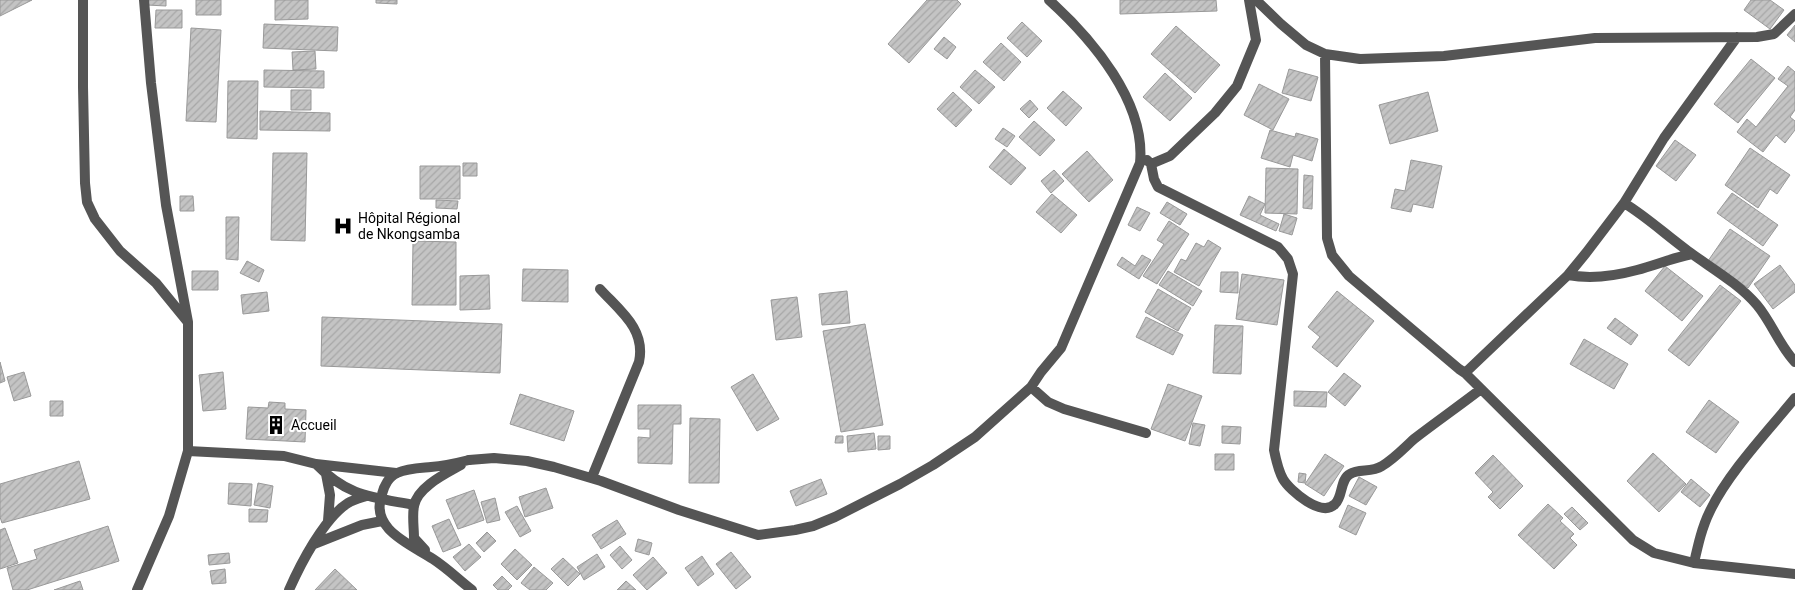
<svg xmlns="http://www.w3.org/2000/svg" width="1795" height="590" viewBox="0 0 1795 590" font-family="Roboto,sans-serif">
	<defs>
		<pattern id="building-hatch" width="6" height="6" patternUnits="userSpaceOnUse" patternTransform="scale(1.25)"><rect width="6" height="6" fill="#c4c4c4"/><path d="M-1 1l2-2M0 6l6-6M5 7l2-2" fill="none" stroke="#a7a7a7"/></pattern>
	</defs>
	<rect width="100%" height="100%" fill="#fff"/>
	<path fill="url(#building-hatch)" stroke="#999" d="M0 0H32L0 16Z
		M148 0H166V6L147 5Z
		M196 0H221V15H196Z
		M275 0H308V19L275 20Z
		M376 0H397V4L376 3Z
		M927 0H957L961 4 909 63 888 44Z
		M1120 0H1216L1217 11 1120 14Z
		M1751 0H1770L1784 10 1770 29 1744 10Z
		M156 10H182V28H155Z
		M1022 22 1042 41 1027 57 1007 38Z
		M264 24 338 27 337 51 263 48Z
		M1795 25V42L1787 35Z
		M1176 26 1220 65 1195 93 1151 54Z
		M191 28 221 30 216 122 186 121Z
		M944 37 956 47 947 59 934 49Z
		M1001 43 1021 62 1004 81 983 62Z
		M315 51 316 69 293 70 292 52Z
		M1751 59 1775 78 1738 123 1714 104Z
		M1788 66 1795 72V110L1790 117 1795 121V130L1785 143 1776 135 1763 152 1737 132 1747 119 1756 127 1788 86 1778 79Z
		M1289 69 1318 77 1311 101 1282 93Z
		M264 70 324 71V88L264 87Z
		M975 70 995 87 979 104 960 87Z
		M1165 73 1192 98 1170 121 1143 97Z
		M228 81H258L257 139 227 138Z
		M1259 84 1289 99 1273 130 1244 115Z
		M291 90H311V110H291Z
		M1063 91 1082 108 1066 126 1047 108Z
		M953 92 972 110 956 127 937 109Z
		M1428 92 1438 131 1390 144 1379 105Z
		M1030 100 1038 109 1029 118 1020 109Z
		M260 111 330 113V131L260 130Z
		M1034 121 1055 140 1040 156 1019 137Z
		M1003 128 1015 136 1007 147 995 139Z
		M1270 130 1295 137 1296 133 1318 139 1312 161 1293 155 1290 167 1261 158Z
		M1675 140 1696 155 1676 181 1656 166Z
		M1750 148 1790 175 1777 194 1770 189 1758 208 1725 185Z
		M1004 149 1026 168 1011 185 989 167Z
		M1087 151 1113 180 1089 202 1062 174Z
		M273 153H307L305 241 271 240Z
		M1411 160 1442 166 1433 208 1413 204 1411 212 1391 208 1395 189 1405 191Z
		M463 163H477V176H463Z
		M420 166H460V199H420Z
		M1266 168 1298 169 1297 214 1265 213Z
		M1054 170 1064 181 1051 193 1041 181Z
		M1304 175 1313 176 1312 209 1303 208Z
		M1732 193 1778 225 1763 246 1717 213Z
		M1052 194 1077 215 1061 233 1036 212Z
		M180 196H193L194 211H180Z
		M1249 196 1265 204 1260 215 1279 224 1276 231 1240 215Z
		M436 200 458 201 457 209 436 208Z
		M1167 202 1187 214 1180 225 1160 213Z
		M1137 207 1150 213 1140 231 1128 225Z
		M1284 214 1297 218 1292 235 1279 231Z
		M226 217H239L238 260 226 259Z
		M1169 221 1189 234 1157 284 1143 276 1164 244 1157 240Z
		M1730 229 1770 256 1748 288 1708 261Z
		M1208 240 1221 248 1199 286 1174 272 1181 259 1186 261 1196 243 1204 247Z
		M413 241 456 242V305H412Z
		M1142 255 1151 260 1139 279 1117 265 1122 257 1135 266Z
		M247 261 264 270 259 282 240 273Z
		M1780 265 1795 285V292L1773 309 1754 284Z
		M1665 266 1703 296 1682 321 1645 291Z
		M523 269 568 270V302L522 301Z
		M192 271H218V290H192Z
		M1168 271 1202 291 1193 306 1159 285Z
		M1221 272H1238V293L1220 292Z
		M1242 274 1284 280 1277 325 1236 319Z
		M489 275 490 309 460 310V276Z
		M1720 285 1741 301 1689 366 1668 350Z
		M1158 289 1191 308 1178 331 1145 312Z
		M847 291 850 323 822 325 819 294Z
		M1337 291 1374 321 1337 367 1312 347 1320 337 1308 327Z
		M267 292 269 311 243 314 241 295Z
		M797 297 802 337 776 340 771 300Z
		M322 317 502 324 500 373 321 366Z
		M1146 317 1183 335 1173 355 1136 337Z
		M1615 318 1638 335 1631 345 1607 328Z
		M865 324 883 425 841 432 823 331Z
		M1215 325 1243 326 1241 374 1213 373Z
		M1584 339 1628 364 1614 389 1570 364Z
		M0 362 5 381 0 383Z
		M24 372 31 396 14 401 7 377Z
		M223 372 226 409 203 411 199 375Z
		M1344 373 1361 386 1345 406 1328 392Z
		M753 374 779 419 757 431 731 387Z
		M1168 384 1202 396 1185 441 1151 429Z
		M1294 391 1327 392 1326 407 1294 406Z
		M520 394 574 411 564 441 510 424Z
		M1709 400 1739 422 1716 453 1686 432Z
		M50 401H63V416H50Z
		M269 402 285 403V409L306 410 305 442 246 439 248 407 268 408Z
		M638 405H681V424H673L672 464 638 463V437L650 438V429H638Z
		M690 418 720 419 719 483H689Z
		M1193 423 1205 425 1200 446 1189 444Z
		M1222 426 1241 427 1240 444 1222 443Z
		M874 433 876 449 848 452 847 436Z
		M836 436H843V443H835Z
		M878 436H890V449L878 450Z
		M1653 453 1686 484 1659 512 1627 481Z
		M1215 454H1234V470H1215Z
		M1325 454 1344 466 1324 496 1305 484Z
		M1493 455 1523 486 1500 509 1488 497 1493 492 1475 473Z
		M79 461 90 499 2 523 0 517V484Z
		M1299 473 1306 474 1305 483 1298 482Z
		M1359 477 1377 487 1366 505 1349 496Z
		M821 479 827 494 796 506 790 491Z
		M1691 479 1710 495 1700 507 1681 492Z
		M229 483 252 484 251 506 228 504Z
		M258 483 273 486 270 508 254 505Z
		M546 488 553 508 525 517 519 497Z
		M474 490 484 520 458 529 446 500Z
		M495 498 500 520 487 523 481 502Z
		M1548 504 1563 518 1560 521 1574 534 1570 538 1577 545 1554 569 1518 535Z
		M1348 505 1366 513 1356 535 1339 527Z
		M517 506 531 531 520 537 505 512Z
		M1572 507 1588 523 1580 530 1564 514Z
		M249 509 268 510 267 522H249Z
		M449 519 461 545 443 552 432 526Z
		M617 520 626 534 601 549 592 535Z
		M108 526 119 561 27 590H13L7 568 37 559 34 550Z
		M5 528 18 563 0 569V530Z
		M487 532 496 541 484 552 476 543Z
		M638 539 652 543 649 555 635 551Z
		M469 544 481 557 465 571 453 557Z
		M620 546 632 560 622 569 610 555Z
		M515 549 532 565 517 580 501 564Z
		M731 552 751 577 736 589 716 564Z
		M229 553 230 563 209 565 208 555Z
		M597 554 605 567 584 580 577 567Z
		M702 556 714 574 698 586 685 568Z
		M653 557 667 573 647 590 633 575Z
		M563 558 580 574 568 586 551 569Z
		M534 567 553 583 546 590H530L521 583Z
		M225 569 226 583 212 584 210 571Z
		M335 569 357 590H315Z
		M502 576 512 586 508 590H498L493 585Z
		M80 581 83 590H54Z
		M626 581 636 590H617Z"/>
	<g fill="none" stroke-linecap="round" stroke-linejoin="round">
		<path stroke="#555" stroke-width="10" d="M83 0V87L85 183 87 202 95 219 120 251 156 283 187 321
			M1256 0 1281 24 1306 45 1325 54 1360 59 1444 56 1595 38 1757 37 1774 34 1795 14
			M1325 54 1327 238 1332 255 1349 276 1459 369 1465 373 1568 275 1586 253 1624 203 1664 138 1737 37
			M1147 160 1151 164 1170 156 1215 113 1237 86 1256 40 1249 0
			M1151 164 1154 179 1158 187 1278 247 1288 259 1293 274 1274 450C1276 460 1278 470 1283 479 1290 491 1322 518 1335 504 1343 497 1340 479 1350 474 1359 468 1371 473 1382 466 1394 459 1404 448 1414 439 1436 422 1459 406 1481 389
			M1624 203C1647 217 1666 235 1688 251 1711 268 1738 283 1757 305 1772 323 1779 345 1795 362
			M1568 275C1590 279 1615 276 1637 270 1656 265 1672 258 1692 254
			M1465 373 1633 540 1654 553 1694 563 1795 574
			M1031 387 1048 402 1064 409 1146 433
			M188 451 284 456 316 464 396 473
			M469 460 494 458 527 461 554 467 601 481 679 510 758 535 795 530 813 526 835 517 900 484 933 465 975 437 1031 387 1041 372 1061 348 1140 163C1146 102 1092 39 1049 0
			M316 464C348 497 372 497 414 505
			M326 474 330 495 328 521
			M598 480 592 477 639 362C646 329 620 311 600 289
			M314 544 362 525 382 521
			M1694 563C1698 545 1702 527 1710 511 1728 473 1768 431 1795 398
			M137 590 169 516 188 451V322L166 205 151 83 144 0
			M289 590C300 565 324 518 348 503 353 500 360 498 366 496"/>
		<path stroke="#555" stroke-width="10" d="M469 460C457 463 444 466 431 467 420 468 408 468 397 473 389 476 384 486 382 494 369 529 410 544 433 559 447 568 459 580 472 590
			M425 550 414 538C414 528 412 516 414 506 417 487 447 473 461 465"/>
	</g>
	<defs>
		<g id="hospital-bare" transform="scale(1.5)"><path d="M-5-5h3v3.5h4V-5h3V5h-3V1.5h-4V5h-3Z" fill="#000" stroke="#fff" stroke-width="2.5" paint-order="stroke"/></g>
		<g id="building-bare" transform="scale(1.5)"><path d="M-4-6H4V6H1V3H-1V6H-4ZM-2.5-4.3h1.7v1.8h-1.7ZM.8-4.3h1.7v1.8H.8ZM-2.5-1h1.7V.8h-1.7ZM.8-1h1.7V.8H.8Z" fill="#000" stroke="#fff" stroke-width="2.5" paint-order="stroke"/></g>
	</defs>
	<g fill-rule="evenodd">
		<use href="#hospital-bare" x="343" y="226"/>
		<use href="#building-bare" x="276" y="425"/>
	</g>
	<g text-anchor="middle" stroke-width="4" stroke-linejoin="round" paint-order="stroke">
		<g font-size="14" fill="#000" stroke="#fff" text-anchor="start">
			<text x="358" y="223">Hôpital Régional<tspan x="358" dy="16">de Nkongsamba</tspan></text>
			<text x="291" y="430">Accueil</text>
		</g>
	</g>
</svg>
